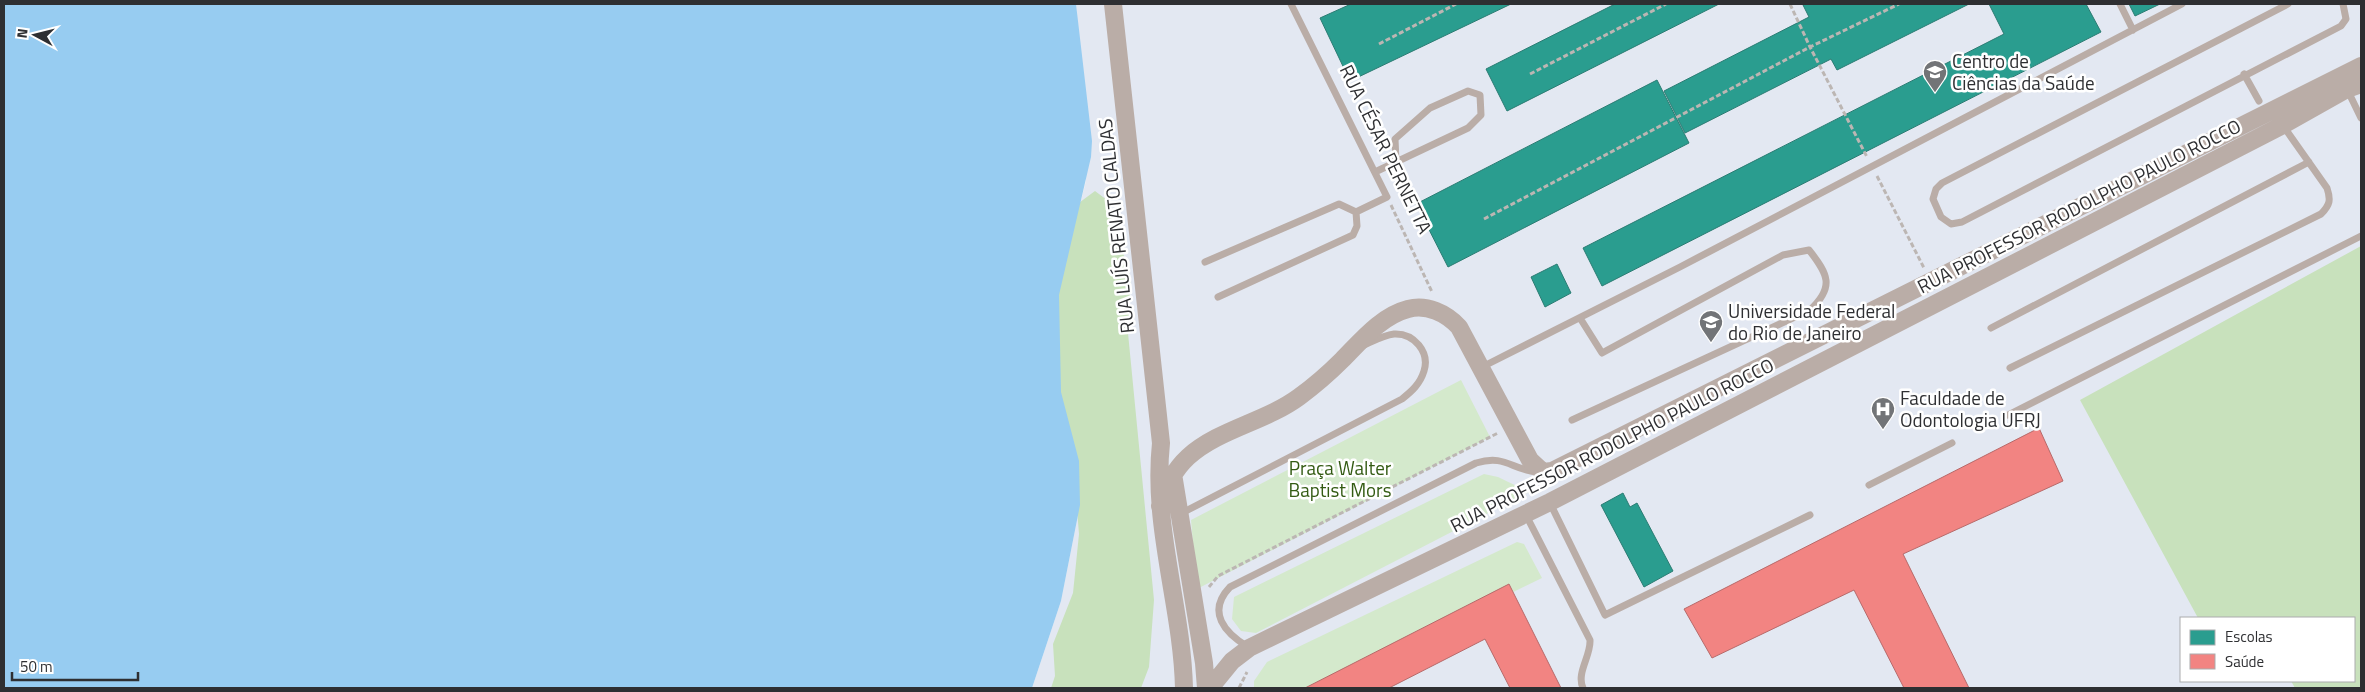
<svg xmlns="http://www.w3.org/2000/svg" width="2365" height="692" viewBox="0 0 2365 692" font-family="'Titillium Web',sans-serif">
	<rect width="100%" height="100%" fill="#f1f3f7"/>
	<path fill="#e3e8f2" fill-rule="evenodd" d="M1076 4H2361V688H1032L1061 601 1080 505 1074 227 1086 181ZM2181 618H2354V681H2181Z"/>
	<path fill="#d4e9cc" d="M1461 380 1490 437 1197 589 1191 520Z
		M1484 474 1498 477 1529 492 1256 633 1241 631 1232 619 1234 597Z
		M1517 542 1524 544 1542 578 1318 688H1254V681L1267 662Z"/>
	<path fill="#c8e1bc" d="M1095 191 1107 200 1131 279 1128 333 1154 600 1149 667 1141 688H1051L1055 676 1053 644 1073 593 1079 534 1075 485 1046 375 1072 208Z
		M2361 246V688H2295L2291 681H2354V618H2198L2080 400Z"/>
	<path fill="#97ccf1" d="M4 4H1076L1092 141 1091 157 1059 295 1061 392 1079 461 1080 505 1061 601 1032 688H4Z"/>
	<path fill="#2a9d8f" stroke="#2b7c73" d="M1351 4H1511L1350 81 1320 18Z
		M1615 4H1719L1507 111 1486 69Z
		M1806 4H1969L1837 70 1831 59 1685 133 1664 91 1809 17 1803 5Z
		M1989 4H2086L2101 32 1602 286 1583 248 2004 34Z
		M2129 4H2160L2135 16Z
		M1657 80 1689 143 1448 267 1416 204Z
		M1557 264 1571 293 1545 307 1531 277Z
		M1623 493 1630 507 1637 503 1673 571 1644 587 1601 505Z"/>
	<path fill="#f28482" stroke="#b76a6a" d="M2039 428 2063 481 1903 554 1969 688H1904L1854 590 1712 658 1684 609Z
		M1509 584 1561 688H1510L1485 639 1389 688H1305Z"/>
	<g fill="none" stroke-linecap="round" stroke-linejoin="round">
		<path stroke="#bcb6b3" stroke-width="3" stroke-dasharray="5 2.5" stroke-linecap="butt" d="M1790 4 1810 47 1867 157
			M1379 44 1456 4
			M1530 74 1666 4
			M1877 176 1924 268
			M1391 205 1432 292
			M1484 219 1810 47 1899 4
			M1209 587 1218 576 1498 433
			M1239 688 1247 672"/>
		<path stroke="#baada7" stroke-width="7" d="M1291 4 1387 197 1356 212
			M2120 4 2133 30
			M2288 4 1942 183 1936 189 1933 199 1941 217 1951 224 1962 222 2341 26 2346 19 2343 4
			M2244 74 2259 101
			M2347 89 2361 118
			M1375 172 1468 128 1481 115 1480 95 1468 91 1430 108 1395 139 1396 162
			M1205 262 1339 204 1356 212 1357 226 1353 235 1218 297
			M1991 328 2309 162
			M1482 367 1680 267 2182 4
			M2010 368 2321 214C2330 205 2331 200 2327 188L2284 127
			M2008 415 2361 236
			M1572 420 1810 310C1835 287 1828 274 1809 250L1783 255 1602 353 1580 318
			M1869 485 1952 443
			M1550 503 1605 615 1810 515
			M1180 514 1402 399C1412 391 1420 384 1424 371 1430 352 1414 333 1394 334 1384 335 1373 341 1364 345
			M1526 515 1590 640C1591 656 1576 673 1583 688
			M1248 647C1225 633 1206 612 1230 587L1476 463C1506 454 1511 470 1538 472"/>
		<path stroke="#baada7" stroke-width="18" d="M1113 4 1161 443C1152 527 1182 606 1184 688
			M1173 474 1204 663 1206 688
			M1160 506C1165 488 1174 470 1188 457 1219 429 1265 422 1299 397 1314 386 1329 373 1342 360 1361 341 1381 316 1408 309 1427 304 1446 313 1459 327L1530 460 1543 472 1552 471 2361 66
			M1210 688 1232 661 1249 648 1550 502 2283 125 2347 89 2361 84"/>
	</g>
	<defs>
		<g id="university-pin" transform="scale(1.25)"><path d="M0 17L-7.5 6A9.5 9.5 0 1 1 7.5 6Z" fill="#727477" stroke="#fff"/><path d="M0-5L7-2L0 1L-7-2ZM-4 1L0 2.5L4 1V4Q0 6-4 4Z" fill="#fff"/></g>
		<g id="hospital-pin" transform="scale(1.25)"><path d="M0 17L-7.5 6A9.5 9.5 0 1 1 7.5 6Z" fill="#727477" stroke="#fff"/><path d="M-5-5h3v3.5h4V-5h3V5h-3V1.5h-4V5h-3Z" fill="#fff"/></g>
	</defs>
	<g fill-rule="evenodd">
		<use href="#university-pin" x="1935" y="72"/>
		<use href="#university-pin" x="1711" y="322"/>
		<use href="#hospital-pin" x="1883" y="409"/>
	</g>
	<g text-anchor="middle" stroke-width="5" stroke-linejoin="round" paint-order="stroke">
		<g font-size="19" fill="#2e2f32" stroke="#fff" text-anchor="start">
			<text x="1952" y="68">Centro de<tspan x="1952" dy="22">Ciências da Saúde</tspan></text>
			<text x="1728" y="318">Universidade Federal<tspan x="1728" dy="22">do Rio de Janeiro</tspan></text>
			<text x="1900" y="405">Faculdade de<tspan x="1900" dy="22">Odontologia UFRJ</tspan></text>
		</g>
		<g font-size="19" fill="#2e2f32" stroke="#fff">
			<text transform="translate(1386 149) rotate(64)" y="7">RUA CÉSAR PERNETTA</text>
			<text transform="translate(2079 206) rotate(-27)" y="7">RUA PROFESSOR RODOLPHO PAULO ROCCO</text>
			<text transform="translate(1116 226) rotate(-96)" y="7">RUA LUÍS RENATO CALDAS</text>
			<text transform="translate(1612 445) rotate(-27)" y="7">RUA PROFESSOR RODOLPHO PAULO ROCCO</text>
		</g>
		<g font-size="19" fill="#335b13" stroke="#fff">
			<text x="1340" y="475">Praça Walter<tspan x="1340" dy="22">Baptist Mors</tspan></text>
		</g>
	</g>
	<rect width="2365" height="692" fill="none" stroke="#2e2f32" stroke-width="10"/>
	<rect x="2180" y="617" width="175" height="65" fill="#ffffff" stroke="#abacad"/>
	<rect x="2190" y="630" width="25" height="15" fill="#2a9d8f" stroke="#abacad"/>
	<text x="2225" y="642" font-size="15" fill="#2e2f32">Escolas</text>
	<rect x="2190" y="654" width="25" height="15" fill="#f28482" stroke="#abacad"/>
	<text x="2225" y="667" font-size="15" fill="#2e2f32">Saúde</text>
	<g transform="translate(35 35) rotate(277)" stroke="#ffffff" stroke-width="4" paint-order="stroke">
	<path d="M0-4L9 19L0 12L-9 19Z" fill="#2e2f32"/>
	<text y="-8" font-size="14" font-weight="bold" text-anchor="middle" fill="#2e2f32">N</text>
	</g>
	<path d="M12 672v8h126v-8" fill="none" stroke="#2e2f32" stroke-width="2.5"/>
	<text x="20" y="672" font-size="15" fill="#2e2f32" stroke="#ffffff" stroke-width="4" paint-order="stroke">50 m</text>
</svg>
